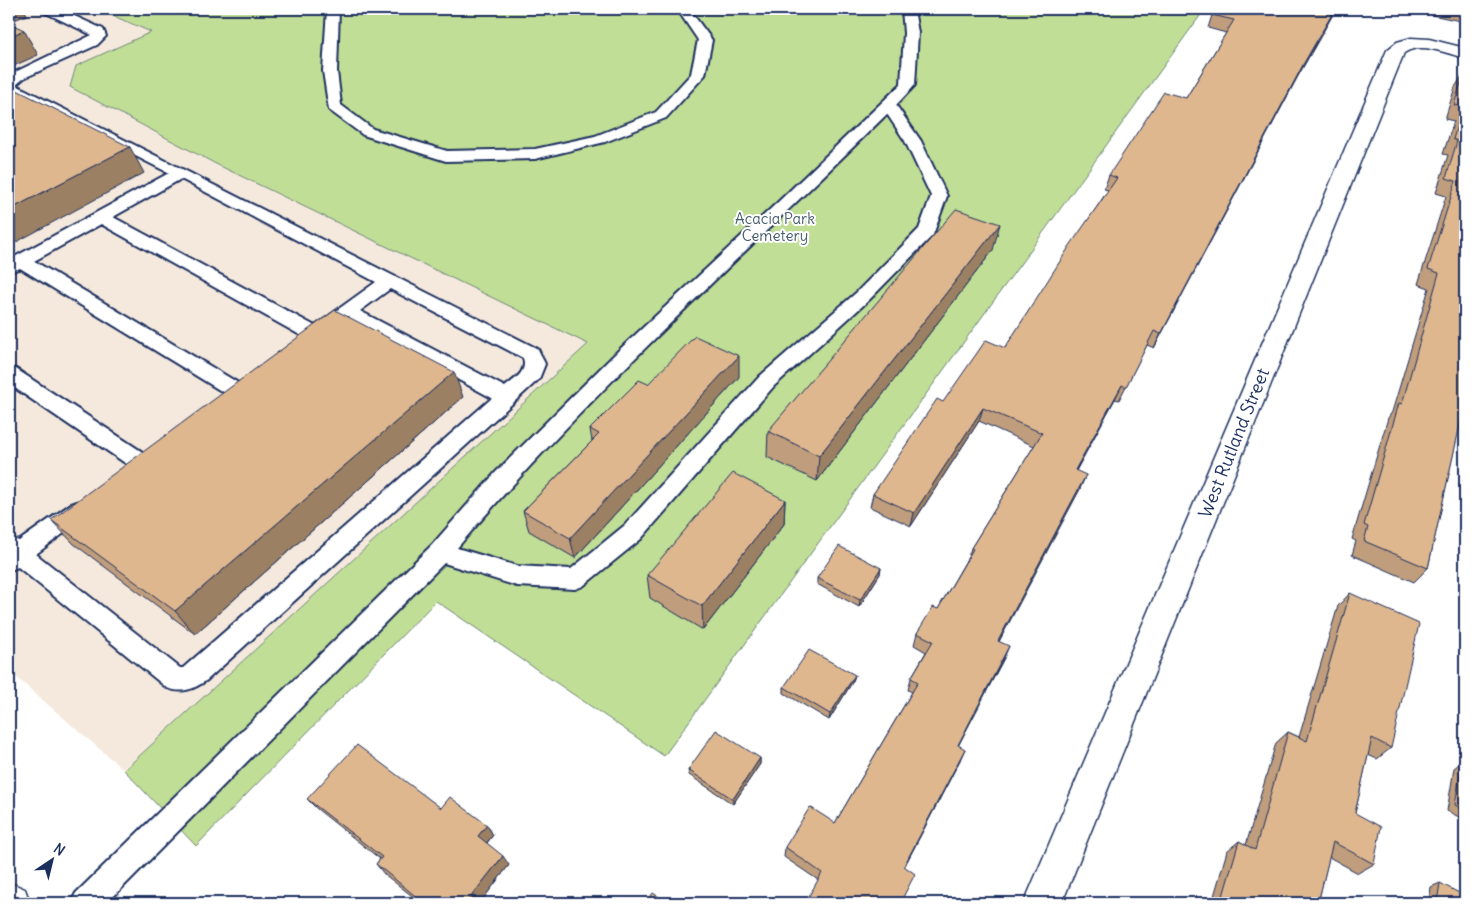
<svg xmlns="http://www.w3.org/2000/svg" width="1474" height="912" viewBox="0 0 1474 912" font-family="Delius,sans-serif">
	<rect width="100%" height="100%" fill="#fff"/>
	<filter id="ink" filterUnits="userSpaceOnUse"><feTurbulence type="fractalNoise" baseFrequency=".02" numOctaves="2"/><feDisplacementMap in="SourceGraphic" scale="10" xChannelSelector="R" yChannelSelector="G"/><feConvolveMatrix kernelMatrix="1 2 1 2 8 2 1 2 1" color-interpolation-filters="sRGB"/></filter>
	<g filter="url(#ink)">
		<path fill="#f5e9dd" d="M9 9H97L152 32 76 66 70 87 216 164 588 344 124 770 9 671Z"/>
		<path fill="#c1de96" stroke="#6e867a" d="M97 9H1205L664 756 436 601 196 846 124 770 588 344 216 164 70 87 76 66 151 32Z"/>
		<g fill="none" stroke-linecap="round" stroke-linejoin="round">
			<g stroke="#1b2f5e" stroke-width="4">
				<path id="service" d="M43 9H59L103 29 106 36 97 45 24 78 16 85 538 349 545 364 539 379 514 402 207 680C194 689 183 694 167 688L18 567 9 571V537L19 541 71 504 79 501 87 504 90 510 87 516 36 554 180 668H183L492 398 348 320C336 329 324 344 309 340L101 224 34 261 245 387 248 392 245 397 238 399 231 397 20 268 9 273V260L169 173 9 92V75L92 35 44 12ZM181 179 376 282 315 326 113 217ZM390 289 523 358C528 372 514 379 505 387L360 311Z
					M327 9H339L337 71 341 105 373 129 447 151 535 149 595 136 656 112 691 74 698 40 677 9H689L712 40 705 75 666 118 605 142 535 159 446 161 363 135 329 110 323 71Z
					M902 9H914L918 33 915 85 896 105 921 141 947 196 933 235 869 300 774 386 641 539 583 586 575 589 517 586 444 563 107 903H71L76 893 432 545 496 472 619 350 778 202 901 84 904 33ZM887 114 905 141 931 196 919 229 857 292 760 376 625 525 571 569 517 566 457 548C589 393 742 257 887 114Z
					M9 367 16 369 150 457 153 463 150 469 142 471 134 469 9 384Z"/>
			</g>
			<g stroke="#1b2f5e" stroke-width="3">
				<path id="minor" d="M1411 38 1429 39 1465 48V58C1447 54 1421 41 1404 53L1062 903H1024L1387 50 1397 42Z"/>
			</g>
			<g stroke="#1b2f5e" stroke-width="3">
				<path id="tertiary" d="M9 882 25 889 30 903H9Z"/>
			</g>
			<use href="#service" fill="#fff" fill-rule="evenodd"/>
			<use href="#minor" fill="#fff" fill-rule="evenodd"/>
			<use href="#tertiary" fill="#fff" fill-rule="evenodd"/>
		</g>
		<path fill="#c09d7b" stroke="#1b2f5e" d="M1224 9H1336L1298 76 1154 348 1147 345 1119 400 1115 399 1076 471 1080 489 999 641 1004 658 958 745 960 760 904 867 818 880 784 857 785 847 835 823 912 692 908 690 911 678 926 652 914 645 917 633 938 609 968 557 971 548 1034 446 979 421 911 526 870 507 873 494 943 402 1005 348 1108 190 1104 189 1109 175 1186 98 1226 33 1208 28 1212 15Z
			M1435 9H1465V22L1432 15Z
			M1464 73H1465V410L1462 414 1428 568 1414 582 1352 555 1356 541 1352 539 1388 418 1392 412 1429 288 1418 284 1446 196 1436 193 1448 155 1443 154 1454 121 1445 119 1455 87Z
			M993 250 817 481 767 457 768 431Z
			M739 377 575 558 529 531 523 511 592 441 590 429 648 384Z
			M463 397 195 634 74 544 51 520Z
			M785 500 784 524 703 630 650 598 647 575Z
			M881 568 880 574 859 607 817 584V578Z
			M1350 593 1391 748 1377 759 1368 755 1355 813 1374 864 1358 873 1329 857 1318 903H1212L1227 851 1239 841 1246 845 1276 743 1288 732 1299 737 1338 606Z
			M855 675 853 681 829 720 784 693V687Z
			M760 758V764L733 804 689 775 688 770Z
			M1462 762 1465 764V820L1447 811 1454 768Z
			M307 799 441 808 487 825 493 835 487 843 509 865 480 903H421L384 874 376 864 380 859 317 809Z
			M1440 883 1465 903H1429L1431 887Z"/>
		<path fill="#9c8064" stroke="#1b2f5e" d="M9 9H24L27 15 9 22Z
			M369 9H406L371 14Z
			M1335 9H1336L1298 76 1154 348 1161 334 1304 63Z
			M24 30 38 55 9 68V37Z
			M130 147 144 173 9 246V210Z
			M1000 224 993 250 817 481 819 456Z
			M739 356V377L575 558 570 538Z
			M454 372 463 397 195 634 175 611Z
			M1122 385 1115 399 1069 483 1075 470Z
			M983 408 979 421 911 526 914 513Z
			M1086 475 1080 489 993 653 998 641Z
			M785 500 784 524 703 630 702 606Z
			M881 568 880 574 859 607 860 600Z
			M1009 646 1004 658 953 756 958 745Z
			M855 675 853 681 829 720 830 714Z
			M965 749 960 760 900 875 904 866Z
			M760 758V764L733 804V799Z
			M487 825 493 835 484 846 478 836Z
			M503 856 509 865 480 903H466Z"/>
		<path fill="#dfb78f" stroke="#1b2f5e" d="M1224 9H1335L1304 63 1161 334 1154 331 1126 387 1122 385 1075 470 1086 475 998 641 1009 646 958 745 965 749 904 866 915 874 900 903H805L822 873 785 847 810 807 835 823 918 682 911 678 933 641 917 633 933 607 938 609 973 549 971 548 1042 433 983 408 914 513 873 494 937 399 943 402 986 340 1005 348 1069 247 1117 178 1109 175 1164 92 1186 98 1234 20 1212 15Z
			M9 23 24 30 9 37Z
			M1464 73H1465V407H1464L1428 568 1364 541 1368 527 1364 525 1385 452 1399 403 1402 404 1439 273 1428 269 1456 181 1446 178 1457 141 1453 139 1463 107 1454 105Z
			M9 86 130 147 9 210Z
			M956 209 1000 224 819 456 768 431Z
			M335 310 454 372 175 611 51 520Z
			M695 336 739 356 570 538 523 511 599 434 590 429 639 380 648 384Z
			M733 473 785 500 702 606 647 575Z
			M839 546 881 568 860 600 817 578Z
			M1350 593 1419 624 1391 748 1372 738 1355 813 1381 827 1374 864 1333 842 1318 903H1221L1239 841 1255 850 1288 732 1307 741Z
			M809 650 855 675 830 714 784 687Z
			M716 730 760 758 733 799 688 770Z
			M357 745 441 808 450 797 487 825 478 836 503 856 466 903H424L376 864 382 857 307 799Z
			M1462 762 1465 764V810L1455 805Z
			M1440 883 1465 896V903H1437Z
			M653 893 668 903H646Z"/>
	</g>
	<g text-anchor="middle" stroke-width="4" stroke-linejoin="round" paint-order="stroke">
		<g font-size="15" fill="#445b6c" stroke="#fff">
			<text x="775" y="224">Acacia Park<tspan x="775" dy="17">Cemetery</tspan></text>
		</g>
		<g font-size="18" fill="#1b2f5e" stroke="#fff">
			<text transform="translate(1234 443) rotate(-68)" y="6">West Rutland Street</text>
		</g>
	</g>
	<rect width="1474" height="912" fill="none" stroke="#fff" stroke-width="30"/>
	<rect x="15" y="15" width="1444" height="882" fill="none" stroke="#1b2f5e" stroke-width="2" filter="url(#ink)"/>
	<g transform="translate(52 860) rotate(35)" stroke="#ffffff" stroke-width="4" paint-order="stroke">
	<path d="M0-4L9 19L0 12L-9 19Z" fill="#1b2f5e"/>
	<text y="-8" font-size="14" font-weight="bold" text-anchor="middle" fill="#1b2f5e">N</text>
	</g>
</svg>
